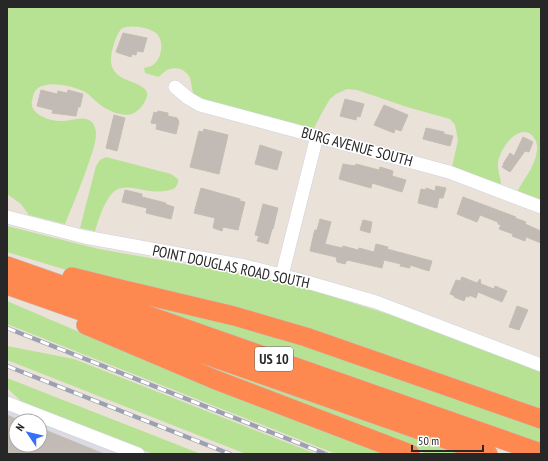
<svg xmlns="http://www.w3.org/2000/svg" width="548" height="461" viewBox="0 0 548 461" font-family="'PT Sans Narrow',sans-serif">
	<rect width="100%" height="100%" fill="#eae1d8"/>
	<path fill="#dbd9e2" fill-rule="evenodd" d="M7 407 126 454H7ZM16 421H40V445H16Z"/>
	<path fill="#b7e294" d="M7 7H541V202L517 192C524 179 535 166 537 151 539 139 529 127 517 134 508 139 500 152 498 162 497 170 501 177 501 186L452 167 458 140 455 125 450 119 407 107 357 90 347 89 336 94 330 99 324 109 313 130 203 100 194 95C191 89 192 82 189 76 181 64 166 67 159 77L145 73 144 68C146 67 150 67 153 65 161 59 165 43 157 34 149 27 130 24 121 29 116 36 114 43 112 51 111 57 110 63 113 69 120 84 154 82 146 99 144 104 141 108 137 111 127 120 108 111 99 104 94 100 90 95 85 92 75 86 48 80 38 88 34 91 33 96 32 101 29 114 49 121 60 121 70 122 83 114 92 122 94 125 96 129 96 133 96 143 92 153 89 162 82 183 73 204 65 224L29 215 21 204 7 194Z
		M106 157 171 174 178 179V183L175 188C167 192 159 192 151 191 141 190 131 186 122 188 107 189 99 219 95 231L80 228 96 166 100 160Z
		M7 226 99 249 246 275 305 288 391 315 541 372V414L7 252Z
		M7 301 156 365 385 454H336L7 324Z
		M151 306 226 318 541 425V443Z
		M7 346 74 359 316 454H246L7 360Z
		M167 352 459 454H427L247 385Z
		M7 378 201 454H153L23 403 7 388Z"/>
	<path fill="#c2bbb5" stroke="#c5bdb2" d="M123 33 147 38 143 52 137 51 136 55 132 54 131 57 116 52Z
		M41 90 57 94 58 91 67 93 68 90 83 94 80 107H78L76 116 52 113 53 110 37 106Z
		M345 99 364 104 360 117 357 116 356 120 340 116Z
		M384 105 408 115 401 131 395 129 394 133 374 125Z
		M158 111 168 113V116L177 118 179 122 176 134 156 129 157 124 151 123 154 112 157 113Z
		M114 115 125 118 117 151 106 148Z
		M426 128 444 132V134L453 136 450 146 423 139Z
		M204 129 228 135 219 174 190 167 199 131 203 132Z
		M523 137 533 142 529 152 525 151 510 172 502 167 504 164H503L510 153 514 156Z
		M260 145 282 152 277 170 255 164Z
		M343 164 355 166 356 164 379 170 380 167 393 171 392 176 406 180 402 192 372 183 371 188 339 179Z
		M436 186 446 188 443 198H439L437 208 418 203 421 189 426 190V188L435 191Z
		M201 188 240 199V201L245 202 238 230 223 227 222 231 213 228 215 218 194 213Z
		M125 190 142 194V197L166 203 165 204 174 207 171 219 146 213 147 208 122 202Z
		M463 197 516 217 515 218 526 222 525 224 541 231V243L526 237 525 241 512 236 513 234 499 229 501 225 498 224V222L480 215 477 222 457 214Z
		M263 204 278 208 273 229H272L268 244 257 241 259 236 255 235Z
		M320 219 331 222 325 244 342 248 343 246 358 250 359 248 374 252 376 244 388 247 387 249 432 261 429 271 410 265V268L400 266 401 264 384 260 382 268 347 260 345 264 337 262 336 257 310 251 314 233 315 230H317Z
		M363 220 372 222 370 233 360 230Z
		M462 277 477 283 480 279 481 284 494 289 495 286 507 291 502 302 478 292 476 298 469 295V297L466 296 464 301 454 297 455 296 450 294 456 280 460 281Z
		M517 306 528 310 519 330 509 327Z
		M7 415 16 419V445H40V428L104 454H7Z"/>
	<g fill="none" stroke-linecap="round" stroke-linejoin="round">
		<g stroke="#ced3e1" stroke-width="14">
			<path id="minor" d="M175 87 188 98 200 105 449 172 541 207
				M7 217 85 237 245 266 307 282 376 302 541 365
				M282 275 317 136
				M7 403 138 454"/>
		</g>
		<g stroke="#c3c3c3" stroke-width="20">
			<path id="highway" d="M7 266 541 453
				M72 277 116 288 234 316 306 337 541 419
				M7 285 488 454
				M86 325 216 380 410 454"/>
		</g>
		<use href="#minor" stroke="#fff" stroke-width="13"/>
		<use href="#highway" stroke="#fe8950" stroke-width="19"/>
		<g stroke="#9ca1b2" stroke-width="4.5">
			<path id="rail" d="M7 328 326 454
				M7 366 230 454"/>
		</g>
		<use href="#rail" stroke="#fff" stroke-width="3" stroke-dasharray="9" stroke-linecap="butt"/>
	</g>
	<g text-anchor="middle" stroke-width="3" stroke-linejoin="round" paint-order="stroke">
		<rect fill="#fff" stroke="#686868" stroke-width="1" x="255" y="347" width="38" height="24" rx="3"/>
		<g font-size="14" font-weight="bold" fill="#272727">
			<text x="274" y="364">US 10</text>
		</g>
		<g font-size="15" fill="#272727" stroke="#fff">
			<text transform="translate(357 147) rotate(15)" y="5">BURG AVENUE SOUTH</text>
			<text transform="translate(231 267) rotate(12)" y="5">POINT DOUGLAS ROAD SOUTH</text>
		</g>
	</g>
	<rect width="548" height="461" fill="none" stroke="#272727" stroke-width="16"/>
	<g transform="translate(28 433) rotate(305)"><circle r="19" fill="#ffffff" stroke="#a9a9a9"/>
	<path d="M0-3L7 15L0 10L-7 15Z" fill="#366ffa"/>
	<text y="-6" font-size="11" font-weight="bold" text-anchor="middle" fill="#272727">N</text>
	</g>
	<path d="M412 445v6h71v-6" fill="none" stroke="#272727" stroke-width="2"/>
	<text x="418" y="445" font-size="12" fill="#272727" stroke="#ffffff" stroke-width="3" paint-order="stroke">50 m</text>
</svg>
